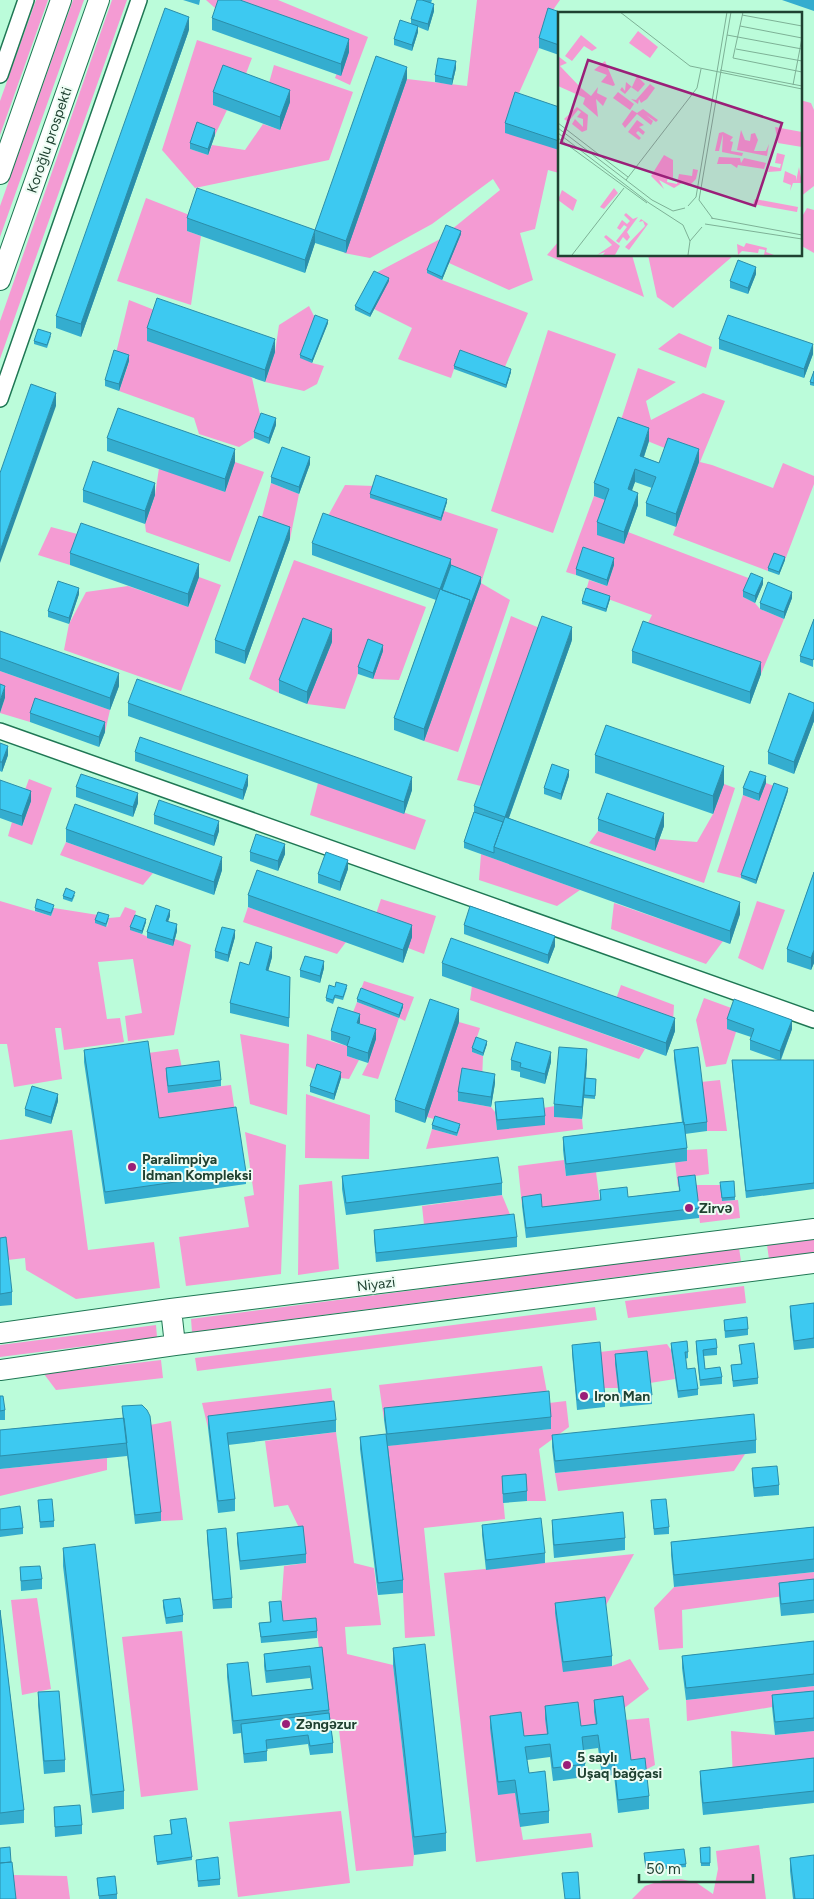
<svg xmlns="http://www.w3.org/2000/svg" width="814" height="1899" viewBox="0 0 814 1899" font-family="Figtree,sans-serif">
	<rect width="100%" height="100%" fill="#bbfcda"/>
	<path fill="#f49bd3" d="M36 0H48L0 135V101Z
		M73 0H84L0 237V206Z
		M112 0H127L0 359V321Z
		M206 0H278L368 37 350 85 335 78 344 54 215 8Z
		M477 0H560L548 17 539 48 515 102 559 150V173L548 170 535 229 520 233 533 280 509 290 449 263 451 230 500 190 493 179 432 224 370 258 344 253 407 79 467 86Z
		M197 40 252 58 242 84 213 105 227 110 215 135 190 149 208 155 212 145 245 150 263 124 280 130 266 94 274 65 353 92 329 160 195 188 162 150Z
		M800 100 811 103 814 110V186L800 197Z
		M146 198 192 216 187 231 201 236 191 305 117 281Z
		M807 208 814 210V253L800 245V220Z
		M442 238V280L528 313 504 369H454L451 378 398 359 412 328 374 309V274Z
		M559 241V255H632L644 297 547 255Z
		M648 255H734L673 308 657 297Z
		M129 300 157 311 252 378 261 419 254 438 239 447 199 434 194 418 119 391 129 362 115 357Z
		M309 306 315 318 312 363 324 366 317 384 304 391 265 382 275 352 279 325Z
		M548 330 616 354 553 533 491 511Z
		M679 333 712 347 706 368 658 349Z
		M638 368 676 382 646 401 651 420 703 393 725 401 700 462 712 465 773 488 783 463 814 476V484L785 560 774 557 768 571 673 535 699 462 618 429Z
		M235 462 264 472 230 562 146 532 145 524 155 495 159 468 225 492Z
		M271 483 299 494 290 539 259 528Z
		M345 485 374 486 440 521 444 511 498 529 481 583 510 600 458 752 424 741 481 583 323 525Z
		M594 496 609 501 628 532 751 579 743 597 755 603 760 609 784 619 761 674 643 633 652 615 586 591 589 580 607 586 614 565 583 554 576 575 566 572Z
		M51 527 81 535 70 565 38 555Z
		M294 560 426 607 399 680 373 679 383 651 368 646 345 709 307 704 332 642 303 631 279 693 249 679Z
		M199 577 221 585 181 691 64 650 69 624 86 592 128 586 188 607Z
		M511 616 542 629 485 787 457 780Z
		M0 671 110 710 105 732 35 708 30 722 0 713 5 698 0 696Z
		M29 779 52 788 32 845 8 836 12 822 22 826 31 801 22 798Z
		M318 783 426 820 415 850 310 815Z
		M766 783 774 786 741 878 717 872 743 795 759 801Z
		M724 784 735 788 704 883 589 843 598 831 655 851 659 839 697 842 713 814Z
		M66 842 153 873 143 885 60 855Z
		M481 854 580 890 557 906 479 880Z
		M381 899 436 916 424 954 408 948 411 937 373 923Z
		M0 901 51 916 54 908 98 915 107 927 109 918 120 917 125 907 136 911 131 930C145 935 158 942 172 946L175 939 191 945 174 1035 128 1041 125 1016 142 1013 133 959 98 962 107 1019 120 1018 124 1042 64 1050 61 1028H55L62 1079 14 1087 7 1044H0Z
		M757 901 785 910 763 970 738 958Z
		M614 903 723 941 706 964 611 929Z
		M248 907 346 942 337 954 243 922Z
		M364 981 414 997 405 1021 399 1018 378 1079 362 1075 368 1063 376 1039 350 1020 357 1002 399 1018 403 1008 360 992Z
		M621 985 674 1005 673 1023 615 1002Z
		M472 986 645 1049 639 1059 470 1000Z
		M704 998 734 1009 736 1032 726 1064 706 1067 696 1020Z
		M459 1022 480 1028 472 1052 483 1056 482 1081 458 1101 491 1107 495 1112 497 1130 543 1108 555 1106V1117L582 1119 583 1129 426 1149 432 1129 457 1136 460 1127 427 1117Z
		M240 1034 289 1044 287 1115 250 1104Z
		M307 1034 350 1047 347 1056 359 1060 349 1079 341 1078 306 1066Z
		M178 1049 183 1073 168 1093 231 1085 236 1119 159 1130 148 1053Z
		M720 1080 727 1131H707L701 1082Z
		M306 1094 370 1115 369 1159 305 1158Z
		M72 1130 88 1250 154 1242 160 1288 76 1299 26 1270 25 1258 8 1260 0 1251V1140Z
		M245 1132 286 1145 281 1274 186 1286 179 1237 249 1227 244 1197 254 1195Z
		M707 1149 709 1174 688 1177 678 1187 675 1162 687 1161 686 1150Z
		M564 1160 566 1176 596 1172 601 1210 542 1217 540 1204 522 1206 518 1166Z
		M332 1181 339 1269 298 1275 299 1185Z
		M695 1185H720L722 1201 738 1200 740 1218 700 1223Z
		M502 1195 514 1224 425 1234 422 1206Z
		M814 1239V1253L769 1259 767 1245Z
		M739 1248 741 1261 192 1332 191 1319Z
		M744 1286 746 1303 628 1318 625 1301Z
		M595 1307 597 1320 197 1371 195 1358Z
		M156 1325 157 1337 0 1357V1345Z
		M667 1344 671 1350 675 1379 650 1383 616 1364 618 1388H603L600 1352Z
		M161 1360 163 1378 56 1390 44 1374Z
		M542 1366 549 1403 566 1401 569 1427 539 1449 546 1501H527L525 1484 502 1486 505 1519 424 1528 435 1636 405 1638 403 1593 386 1446 551 1429 384 1420 379 1385Z
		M331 1388 334 1413 208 1428 202 1403Z
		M171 1421 183 1520 161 1521 150 1425Z
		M336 1432 354 1563 374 1568 381 1625 345 1627 347 1654 393 1665 414 1855 413 1866 356 1871 338 1722 329 1723 316 1625 283 1628 281 1608 284 1566 306 1563 303 1536 288 1505 274 1507 265 1441Z
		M745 1454 734 1471 558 1491 555 1473Z
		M107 1458V1470L0 1496V1469Z
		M634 1554 605 1607 612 1666 630 1659 649 1689 623 1709 597 1736 524 1749 498 1794 515 1793 523 1840 591 1833 593 1847 476 1862 444 1573Z
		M814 1572V1592L682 1610 683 1648 659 1650 654 1608 674 1587Z
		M37 1598 51 1689 22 1695 11 1600Z
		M182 1631 198 1790 141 1797 122 1637Z
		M814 1686V1703L772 1707 687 1721 686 1700Z
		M649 1718 655 1765 645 1770 631 1772 625 1720Z
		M731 1731 775 1735 814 1731V1770L733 1780Z
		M341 1811 350 1883 238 1897 229 1822Z
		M759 1845 766 1899H632L645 1886 663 1880 681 1879 697 1883 713 1894 718 1869 716 1851Z
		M12 1875 67 1876 70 1899H15Z"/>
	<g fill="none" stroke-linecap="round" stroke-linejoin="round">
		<g stroke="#1f7754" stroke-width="18">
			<path id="minor" d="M0 75 26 0
				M0 399 139 0
				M0 731 814 1020"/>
		</g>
		<g stroke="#1f7754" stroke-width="22">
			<path id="major" d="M0 174 61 0
				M0 280 99 0
				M171 1309 175 1345
				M0 1333 171 1309 814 1229
				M0 1370 175 1345 814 1263"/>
		</g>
		<use href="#minor" stroke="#fff" stroke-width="15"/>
		<use href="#major" stroke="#fff" stroke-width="20"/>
	</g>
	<path fill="#34adcf" d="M183 0H200L199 5Z
		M416 0H432L431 3 434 11 428 31 418 27V32L412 51 394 45V39L411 24V19L417 0Z
		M782 0H814V11Z
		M559 14V55L539 48V38Z
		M212 18 349 52 341 76 212 30Z
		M189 30 81 337 56 328V316Z
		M456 68 452 85 435 82V75Z
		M407 79 346 253 315 243V230Z
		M213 92 290 102 280 130 213 105Z
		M559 107V150L505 133V123Z
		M215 135 208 155 190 149V143Z
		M187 218 315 243 305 273 187 231Z
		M461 234 442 280 427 273V270Z
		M756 274 748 294 730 288V281Z
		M389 281 370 317 355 310V306Z
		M328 323 312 363 300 358V355Z
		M147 328 275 352 265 382 147 341Z
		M51 336 47 348 34 344V341Z
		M719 339 813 354 804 378 719 349Z
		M129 361 119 391 105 386V380Z
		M454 366 511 372 506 388 454 369Z
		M814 371V386L810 385V382Z
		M276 425 269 444 254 438V432Z
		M107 438 235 462 225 492 107 451Z
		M649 441 644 457 659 463 699 462 676 527 646 516V503L652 488 635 482 631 491 638 505 624 544 597 535V522L605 500 594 496V483Z
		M310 464 299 494 271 483V477Z
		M83 490 155 495 145 524 83 502Z
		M370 494 447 502 441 521 370 498Z
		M290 539 245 664 215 653V640Z
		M312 543 451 565 481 583 424 741 394 730V718L436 600 312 555Z
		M70 553 199 577 188 607 70 565Z
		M785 560 779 575 768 571V568Z
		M614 565 607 586 576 575V569Z
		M763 584 755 603 743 597V591Z
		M79 594 69 624 48 617V611Z
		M792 598 784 619 760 609V603Z
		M610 599 606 612 582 604V601Z
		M814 619 813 667 800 662V656Z
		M0 631 119 686 110 710 0 671Z
		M572 640 509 818 740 914 730 944 464 848V842L474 812V806Z
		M332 642 307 704 279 693V680Z
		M383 651 373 679 358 674V667Z
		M632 651 761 674 750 704 632 663Z
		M128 703 412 790 404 814 128 716Z
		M814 703V721L794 774 768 764V752Z
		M30 713 105 732 99 747 30 722Z
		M0 743 8 755 2 772 0 771Z
		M135 752 248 785 243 800 135 761Z
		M595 755 724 784 713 814 595 773Z
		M569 776 561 800 544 794V788Z
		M0 780 31 801 22 826 0 818Z
		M766 783 759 801 743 795V788Z
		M76 787 138 803 133 817 76 797Z
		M788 791 756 884 741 878V875Z
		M154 815 219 831 214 846 154 824Z
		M598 819 664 826 655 851 598 831Z
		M66 829 222 870 214 895 66 842Z
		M250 852 285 854 278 871 250 861Z
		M348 869 340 891 318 883V874Z
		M814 872V963L811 970 787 962V949Z
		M75 895 72 902 63 899V896Z
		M248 895 412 937 403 963 248 907Z
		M35 908H54L51 916 35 911Z
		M170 916 168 921 177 931 173 946 147 938V932Z
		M109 918 106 927 95 923V920Z
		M146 922 142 934 130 930V927Z
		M464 925 555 946 548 964 464 934Z
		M235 937 228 962 215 958V951Z
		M272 957 268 971 290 977 289 1027 230 1013V1003L249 965Z
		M442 963 675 1031 666 1056 442 976Z
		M324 968 320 983 300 977V970Z
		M335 987 347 988 343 1000 335 998 333 1004 326 1001V998Z
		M357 999 403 1007 399 1018 357 1002Z
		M727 1019 792 1029 781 1060H814V1189L746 1198 732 1066V1060H778L750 1050V1040L751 1037 727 1029Z
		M459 1022 425 1123 395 1112V1100Z
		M360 1024 376 1039 368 1063 347 1056V1046L331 1040V1031Z
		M487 1044 483 1056 472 1052V1048Z
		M84 1050 159 1118 246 1172V1184L105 1204 84 1062Z
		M674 1050 707 1122V1131L685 1134 687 1148V1161L566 1176 563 1150V1137L682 1122 674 1059Z
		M511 1060 551 1062 545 1084 520 1077V1072L511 1070Z
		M587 1061 586 1078 596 1079 595 1099 584 1098V1097L582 1119 554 1117V1104Z
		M166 1068 221 1080V1086L168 1093 166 1075Z
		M341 1078 334 1100 310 1092V1086Z
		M495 1083 491 1107 458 1101V1092Z
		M58 1101 51 1124 25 1116V1109Z
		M495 1102 545 1116V1125L497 1130 495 1112Z
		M432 1125 460 1127 457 1136 432 1129Z
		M342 1176 502 1183V1195L346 1215 342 1189Z
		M678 1177 699 1208V1218L526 1238 522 1206V1197L542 1207 600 1200V1190L628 1197 679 1191Z
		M720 1185 735 1197V1200L722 1201Z
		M374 1230 517 1237V1247L376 1262 374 1239Z
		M0 1238 12 1292V1305L0 1306Z
		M814 1303V1348L794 1350 790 1316V1306Z
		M724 1320 748 1329V1335L725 1338Z
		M696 1341 717 1348V1355L704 1356 705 1369 722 1377V1384L700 1386 696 1348Z
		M671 1343 688 1352V1358L685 1359 687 1369 698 1389V1395L678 1398 671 1350Z
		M572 1345 605 1398V1407L577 1410 572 1354Z
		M739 1345 758 1378V1384L733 1387 731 1365 741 1364Z
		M615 1354 652 1395V1404L620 1407 615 1364Z
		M0 1396 5 1410V1420H0Z
		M122 1406 161 1512V1521L135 1524 127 1454V1456L0 1469V1430L123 1418Z
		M384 1408 551 1417V1429L388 1446 403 1580V1593L378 1595 360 1449V1437L386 1434 384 1420Z
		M208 1416 336 1420V1432L228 1445 235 1499V1511L218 1513 208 1428Z
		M552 1435 756 1440V1453L555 1473 552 1447Z
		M752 1468 779 1485V1495L754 1497 752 1478Z
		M502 1476 527 1491V1501L503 1503Z
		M38 1500 54 1521V1527L40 1528Z
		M651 1500 669 1527V1534L654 1535Z
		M0 1509 23 1528V1534L0 1537Z
		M552 1520 625 1538V1550L554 1558 552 1532Z
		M482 1525 545 1553V1563L486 1570 482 1535Z
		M814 1527V1572L674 1587 671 1555V1542Z
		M207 1530 232 1598V1608L213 1609 207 1539Z
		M237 1533 306 1554V1563L240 1570 237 1543Z
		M63 1548 124 1791V1809L92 1813 63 1566Z
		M20 1567 42 1579V1589L21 1591Z
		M814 1579V1613L781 1616 779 1595V1583Z
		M163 1600 183 1615V1622L166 1624 163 1607Z
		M269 1602 283 1621 317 1631V1638L261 1643 259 1623 270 1622Z
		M555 1603 612 1656V1666L563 1672 555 1613Z
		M0 1610 24 1810V1823L0 1825Z
		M814 1641V1686L686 1700 682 1668V1656Z
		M322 1647 333 1743V1753L310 1755 308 1744 267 1749V1761L244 1763 241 1733 233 1734 227 1677V1664L252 1696 312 1689 310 1678 266 1683 264 1666V1654Z
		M393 1648 446 1833V1851L414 1855 393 1665Z
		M814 1691V1731L775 1735 772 1707V1695Z
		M38 1692 65 1760V1772L44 1774 38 1705Z
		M594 1700 631 1760 649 1796V1809L618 1813 614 1775 602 1776 598 1748 583 1750 585 1764V1777L553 1781 550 1757 527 1760 529 1773 549 1811V1823L520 1827 515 1793 498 1795 490 1728V1716L524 1736 547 1734 545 1719V1706L581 1726 596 1724 594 1712Z
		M814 1758V1803L703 1815 700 1783V1771Z
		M54 1807 82 1825V1834L55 1837Z
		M170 1820 192 1857V1860L157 1865 154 1836 171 1834Z
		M700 1848 710 1863V1866H701Z
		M644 1856 686 1864V1867L646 1871Z
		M790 1858 814 1899H793L790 1871Z
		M196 1860 220 1879V1885L198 1887Z
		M97 1878 117 1894V1899H99Z"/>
	<path fill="#2b8da9" d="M434 4V11L428 31V24Z
		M189 17V30L81 337V324Z
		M418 26V32L412 51V45Z
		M349 39V52L341 76V64Z
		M456 61V68L452 85V79Z
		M407 67V79L346 253V241Z
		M290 90V102L280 130V117Z
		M215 129V135L208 155V149Z
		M315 230V243L305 273V260Z
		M461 231V234L442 280V277Z
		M756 267V274L748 294V288Z
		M389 278V281L370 317V314Z
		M328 320V323L312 363V360Z
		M275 339V352L265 382V370Z
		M813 344V354L804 378V369Z
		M129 355V361L119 391V384Z
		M511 369V372L506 388V385Z
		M56 393V406L0 563V551Z
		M276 418V425L269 444V438Z
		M649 428V441L640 468V456Z
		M235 449V462L225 492V479Z
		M699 449V462L676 527V514Z
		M310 457V464L299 494V487Z
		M635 469V482L628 502V489Z
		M155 483V495L145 524V511Z
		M638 493V505L624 544V532Z
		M447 499V502L441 521V518Z
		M290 527V539L245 664V651Z
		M785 557V560L779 575V572Z
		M614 558V565L607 586V580Z
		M451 559V572L442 596 440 589Z
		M199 564V577L188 607V594Z
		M481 577V583L424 741V729L470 600Z
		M763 578V584L755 603V596Z
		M79 588V594L69 624V618Z
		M792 592V598L784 619V612Z
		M610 596V599L606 612V609Z
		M572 627V640L498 848 505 817Z
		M332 629V642L307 704V692Z
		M383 645V651L373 679V673Z
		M761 662V674L750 704V692Z
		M119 673V686L110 710V698Z
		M5 686V698L0 713V701Z
		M814 709V721L794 774V762Z
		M105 722V732L99 747V737Z
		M8 746V755L2 772V762Z
		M724 766V784L713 814V796Z
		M569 770V776L561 800V794Z
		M248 775V785L243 800V790Z
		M766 776V783L759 801V794Z
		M412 777V790L404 814V802Z
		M788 788V791L756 884V880Z
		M31 791V801L22 826V816Z
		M138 793V803L133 817V807Z
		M664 813V826L655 851V839Z
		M219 821V831L214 846V836Z
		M285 844V854L278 871V861Z
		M222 857V870L214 895V882Z
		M348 860V869L340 891V882Z
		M740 902V914L730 944V931Z
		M170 910V916L166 927V921Z
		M146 919V922L142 934V931Z
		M177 924V931L173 946V940Z
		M412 925V937L403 963V950Z
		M235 930V937L228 962V955Z
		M555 936V946L548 964V955Z
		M272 947V957L266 979V970Z
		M814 950V963L811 970V958Z
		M324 961V968L320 983V976Z
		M403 1004V1007L399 1018V1015Z
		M459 1009V1022L425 1123V1110Z
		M360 1014V1023H357Z
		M675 1018V1031L666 1056V1043Z
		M792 1020V1029L780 1061V1051Z
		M376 1029V1039L368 1063V1053Z
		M487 1041V1044L483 1056V1053Z
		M587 1049V1061L582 1119V1107Z
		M551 1052V1062L545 1084V1074Z
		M341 1072V1078L334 1100V1094Z
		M495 1074V1083L491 1107V1097Z
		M58 1094V1101L51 1124V1117Z"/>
	<path fill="#3dc9f1" stroke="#2b8da9" d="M218 0H240L349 39 341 64 212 18Z
		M417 0H422L434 4 428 24 411 19Z
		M165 8 189 17 81 324 56 316Z
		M548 8 566 14H559V45L539 38Z
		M400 20 418 26 412 45 394 39Z
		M376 56 407 67 346 241 315 230Z
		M438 58 456 61 452 79 435 75Z
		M223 65 290 90 280 117 213 92Z
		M515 92 559 107V141L505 123Z
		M197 122 215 129 208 149 190 143Z
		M197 188 315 230 305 260 187 218Z
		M446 225 461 231 442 277 427 270Z
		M738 260 756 267 748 288 730 281Z
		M374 271 389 278 370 314 355 306Z
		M157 298 275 339 265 370 147 328Z
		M315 315 328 320 312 360 300 355Z
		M728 315 813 344 804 369 719 339Z
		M38 329 51 333 47 345 34 341Z
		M114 350 129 355 119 384 105 380Z
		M460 350 511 369 506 385 454 366Z
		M814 371V383L810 382Z
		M31 384 56 393 0 551V473Z
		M118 408 235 449 225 479 107 438Z
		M261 413 276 418 269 438 254 432Z
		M618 417 649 428 640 456 659 463 668 438 699 449 676 514 646 503 656 477 635 469 628 489 638 493 624 532 597 522 609 489 594 483Z
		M282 447 310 457 299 487 271 477Z
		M93 461 155 483 145 511 83 490Z
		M376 475 447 499 441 518 370 494Z
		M323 513 451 559 440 589 312 543Z
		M259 516 290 527 245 651 215 640Z
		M81 523 199 564 188 594 70 553Z
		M583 547 614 558 607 580 576 569Z
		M774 553 785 557 779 572 768 568Z
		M451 565 481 577 470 606V600L442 590Z
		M751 573 763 578 755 596 743 591Z
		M58 581 79 588 69 618 48 611Z
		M768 582 792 592 784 612 760 603Z
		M586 588 610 596 606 609 582 601Z
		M440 589 470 600 424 729 394 718Z
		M542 616 572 627 505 817 474 806Z
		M303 618 332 629 307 692 279 680Z
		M814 619V658L813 660 800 656Z
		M643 621 761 662 750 692 632 651Z
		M0 631 119 673 110 698 0 658Z
		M368 639 383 645 373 673 358 667Z
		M137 679 412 777 404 802 128 703Z
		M0 684 5 686 0 701Z
		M789 693 814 703V709L794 762 768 752Z
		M35 698 105 722 99 737 30 713Z
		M606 725 724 766 713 796 595 755Z
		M140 737 248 775 243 790 135 752Z
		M0 743 8 746 2 762H0Z
		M552 764 569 770 561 794 544 788Z
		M750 771 766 776 759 794 743 788Z
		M81 774 138 793 133 807 76 787Z
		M0 780 31 791 22 816 0 809Z
		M774 783 788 788 756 880 741 875Z
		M607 793 664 813 655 839 598 819Z
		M159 800 219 821 214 836 154 815Z
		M75 804 222 857 214 882 66 829Z
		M474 812 503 822 494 847V853L464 842Z
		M505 817 740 902 730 931 494 847Z
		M256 834 285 844 278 861 250 852Z
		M326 852 348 860 340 882 318 874Z
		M257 870 412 925 403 950 248 895Z
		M814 872V950L811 958 787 949Z
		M66 888 75 892 72 899 63 896Z
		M37 899 54 905 51 913 35 908Z
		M156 905 170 910 166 921 177 924 173 940 147 932Z
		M470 906 555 936 548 955 464 925Z
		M98 912 109 915 106 924 95 920Z
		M135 915 146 919 142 931 130 927Z
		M222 927 235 930 228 955 215 951Z
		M451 938 675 1018 666 1043 442 963Z
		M256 942 272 947 266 970 290 977 289 1018 230 1003 240 962 249 965Z
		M305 956 324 961 320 976 300 970Z
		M336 982 347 985 343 997 335 995 333 1000 326 998 329 985 335 987Z
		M361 988 403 1004 399 1015 357 999Z
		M430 999 459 1009 425 1110 395 1100Z
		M734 999 792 1020 780 1051 750 1040 754 1029 727 1019Z
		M338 1007 360 1014 357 1023 376 1029 368 1053 347 1046 350 1037 331 1031Z
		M476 1037 487 1041 483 1053 472 1048Z
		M148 1041 159 1118 236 1107 246 1172 105 1192 84 1050Z
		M516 1042 551 1052 545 1074 520 1067 521 1063 511 1060Z
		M559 1047 587 1049 582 1107 554 1104Z
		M698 1047 707 1122 684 1125 674 1050Z
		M732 1060H814V1183L746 1191Z
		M219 1061 221 1080 168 1086 166 1068Z
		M317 1064 341 1072 334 1094 310 1086Z
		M462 1068 495 1074 491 1097 458 1092Z
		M585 1078 596 1079 595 1096 584 1095Z
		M32 1086 58 1094 51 1117 25 1109Z
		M543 1098 545 1116 497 1120 495 1102Z
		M435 1116 460 1124 457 1133 432 1125Z
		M684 1122 687 1148 566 1164 563 1137Z
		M498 1157 502 1183 346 1203 342 1176Z
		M695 1175 699 1208 526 1228 522 1197 541 1194 542 1207 601 1200 600 1190 627 1187 628 1197 680 1191 678 1177Z
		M734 1181 735 1197 722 1198 720 1182Z
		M514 1214 517 1237 376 1253 374 1230Z
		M6 1237 12 1292 0 1294V1238Z
		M814 1303V1338L794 1341 790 1306Z
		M747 1317 748 1329 725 1331 724 1320Z
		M716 1339 717 1348 703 1350 705 1369 720 1367 722 1377 700 1380 696 1341Z
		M687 1341 688 1352H685L687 1369 695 1368 698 1389 678 1391 671 1343Z
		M600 1342 605 1398 577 1400 572 1345Z
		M754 1343 758 1378 733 1381 731 1365 742 1364 739 1345Z
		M647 1351 652 1395 620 1398 615 1354Z
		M549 1391 551 1417 387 1434 384 1408Z
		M0 1396H3L5 1410 0 1411Z
		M334 1401 336 1420 227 1433 235 1499 218 1501 208 1416Z
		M142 1405 147 1410 150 1416 161 1512 135 1515 122 1406Z
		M754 1414 756 1440 555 1461 552 1435Z
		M124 1418 127 1443 0 1456V1430Z
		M386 1434 403 1580 378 1583 360 1437Z
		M777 1466 779 1485 754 1488 752 1468Z
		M526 1474 527 1491 503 1494 502 1476Z
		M52 1499 54 1521 40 1522 38 1500Z
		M666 1499 669 1527 654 1529 651 1500Z
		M20 1506 23 1528 0 1530V1509Z
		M623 1512 625 1538 554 1545 552 1520Z
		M541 1518 545 1553 486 1560 482 1525Z
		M303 1526 306 1554 240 1561 237 1533Z
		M814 1527V1559L674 1575 671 1542Z
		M226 1528 232 1598 213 1600 207 1530Z
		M95 1544 124 1791 92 1795 63 1548Z
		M40 1566 42 1579 21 1581 20 1567Z
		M814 1579V1600L781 1604 779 1583Z
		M605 1597 612 1656 563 1662 555 1603Z
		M180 1598 183 1615 166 1618 163 1600Z
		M281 1601 283 1621 316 1618 317 1631 261 1637 259 1623 271 1622 269 1602Z
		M0 1610 24 1810 0 1813Z
		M814 1641V1674L686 1688 682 1656Z
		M425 1644 446 1833 414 1837 393 1648Z
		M322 1647 329 1710 233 1721 227 1664 248 1662 252 1696 313 1689 310 1666 266 1671 264 1654Z
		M59 1691 65 1760 44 1761 38 1692Z
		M814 1691V1718L775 1722 772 1695Z
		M623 1696 631 1760 645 1758 649 1796 618 1800 614 1762 602 1764 598 1735 582 1737 585 1764 553 1768 550 1744 525 1747 529 1773 545 1771 549 1811 520 1814 515 1780 498 1782 490 1716 521 1712 524 1736 548 1734 545 1706 578 1702 581 1726 597 1724 594 1700Z
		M329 1713 333 1743 310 1746 308 1735 266 1740 267 1751 244 1754 241 1724Z
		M814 1758V1791L703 1803 700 1771Z
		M80 1805 82 1825 55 1827 54 1807Z
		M186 1818 192 1857 157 1862 154 1836 172 1834 170 1820Z
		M10 1847 11 1862 0 1863V1848Z
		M710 1847V1863H701L700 1848Z
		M684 1849 686 1864 646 1868 644 1853Z
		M814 1855V1899H795L790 1858Z
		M218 1857 220 1879 198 1881 196 1860Z
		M12 1862 16 1899H0V1863Z
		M578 1872 580 1899H565L562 1873Z
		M115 1876 117 1894 99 1896 97 1878Z"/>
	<g fill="#9a1f78" stroke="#ecfcf3" stroke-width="2">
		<circle cx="132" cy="1167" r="5"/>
		<circle cx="689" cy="1208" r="5"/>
		<circle cx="584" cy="1396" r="5"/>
		<circle cx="286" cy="1724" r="5"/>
		<circle cx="567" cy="1765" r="5"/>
	</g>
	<g text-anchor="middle" stroke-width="4" stroke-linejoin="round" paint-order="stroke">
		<g font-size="14" fill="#1f4131" stroke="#ecfcf3">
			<text transform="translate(49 140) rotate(-71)" y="5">Koroğlu prospekti</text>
			<text transform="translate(376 1284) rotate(-7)" y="5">Niyazi</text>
		</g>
		<g font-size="14" font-weight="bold" fill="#1f4131" stroke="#ecfcf3" text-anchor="start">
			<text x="142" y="1164">Paralimpiya<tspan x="142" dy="16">İdman Kompleksi</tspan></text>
			<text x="699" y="1213">Zirvə</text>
			<text x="594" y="1401">Iron Man</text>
			<text x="296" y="1729">Zəngəzur</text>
			<text x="577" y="1762">5 saylı<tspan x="577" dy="16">Uşaq bağçasi</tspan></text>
		</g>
	</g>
	<g transform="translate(558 12)">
		<rect width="244" height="244" fill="#bbfcda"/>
		<path d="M80 19 100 35 92 46 71 31ZM23 23 39 36 34 39 26 34 14 49 7 44ZM0 44 9 51 2 54 23 76 33 84 40 75 39 81 49 86 45 94 38 87 40 105 25 92 27 86 0 74ZM47 49 57 73 55 74 43 70 49 63 36 58ZM79 64 87 72 80 80 73 75 67 82 62 78 64 75 67 79 68 70 74 75ZM92 72 97 76 89 87 83 91 81 87 80 92 73 87 78 88ZM60 80 76 92 72 98 55 86ZM19 95 30 103 29 118 24 120 14 112 17 107 25 115V107L19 105 23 100 20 98 10 110 6 107ZM85 97 100 108 98 110 88 103 95 109 93 113 79 102 67 116 64 112 74 98 79 101ZM79 108 86 113 81 115 87 120 85 123 80 119 78 121 83 126 81 128 70 120ZM217 115 244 120V135L220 131ZM183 118 187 128 192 129 193 122 197 121 200 128 196 139H208L211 132 209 144 179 138ZM165 120 175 125 172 129 175 130 173 139 185 141 184 144 164 140 165 122 161 139H157L161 121ZM219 141 227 143 223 159 210 160 212 154 222 156 223 152 217 151ZM106 143 115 148V166L110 165 109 170 119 172 121 162 134 164 135 157 140 158 138 167 131 174 124 171 116 176 101 168 106 177 93 164ZM161 145 182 146 183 151 186 146 208 151 206 157 180 153 179 156 173 152H159ZM241 155 244 171H235L232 179 233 173 225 170 227 159 238 164V169ZM56 176 60 181 46 197 42 195ZM4 178 19 188 15 199 0 188ZM197 187 240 195 239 200 195 192ZM68 201 75 207 80 205 69 220 72 225 69 229 65 225 61 231 58 229 69 215 66 213 62 218 59 216 64 208 69 212 72 209 66 203ZM83 207 90 212 71 238 67 235 87 214 85 209 81 210ZM48 223 62 234 57 243H45L47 240 39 243 54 233 46 225ZM188 231 209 236 208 240 216 243H206L207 238 201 237 200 241 184 239 180 243 179 232 186 235Z" fill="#f49bd3"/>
		<path fill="none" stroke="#7db196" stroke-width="1" d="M62 0 132 54 244 77M185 0 175 46 244 60M184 3 244 14M182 14 244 26M169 23 244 37M178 37 244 49M162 58 244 74M235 73 244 26M0 111 70 165M0 116 94 188 115 199 127 196M0 121 91 191 125 213M0 126 89 191M68 168 139 76 143 57M130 194 138 185 169 0M153 206 244 223M155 207 141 188 173 0M147 212 244 227M125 213 132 229 130 243M132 229 144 215M14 243 66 176"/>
		<path fill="#9a1f78" fill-opacity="0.15" stroke="#9a1f78" stroke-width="2.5" d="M30 48 224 111 197 194 3 131Z"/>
		<rect width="244" height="244" fill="none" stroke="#1f4131" stroke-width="2.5"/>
	</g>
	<path d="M639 1874v8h114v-8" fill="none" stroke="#1f4131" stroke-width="2.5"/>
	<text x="646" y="1874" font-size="15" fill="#1f4131" stroke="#ecfcf3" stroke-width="4" paint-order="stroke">50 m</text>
</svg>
